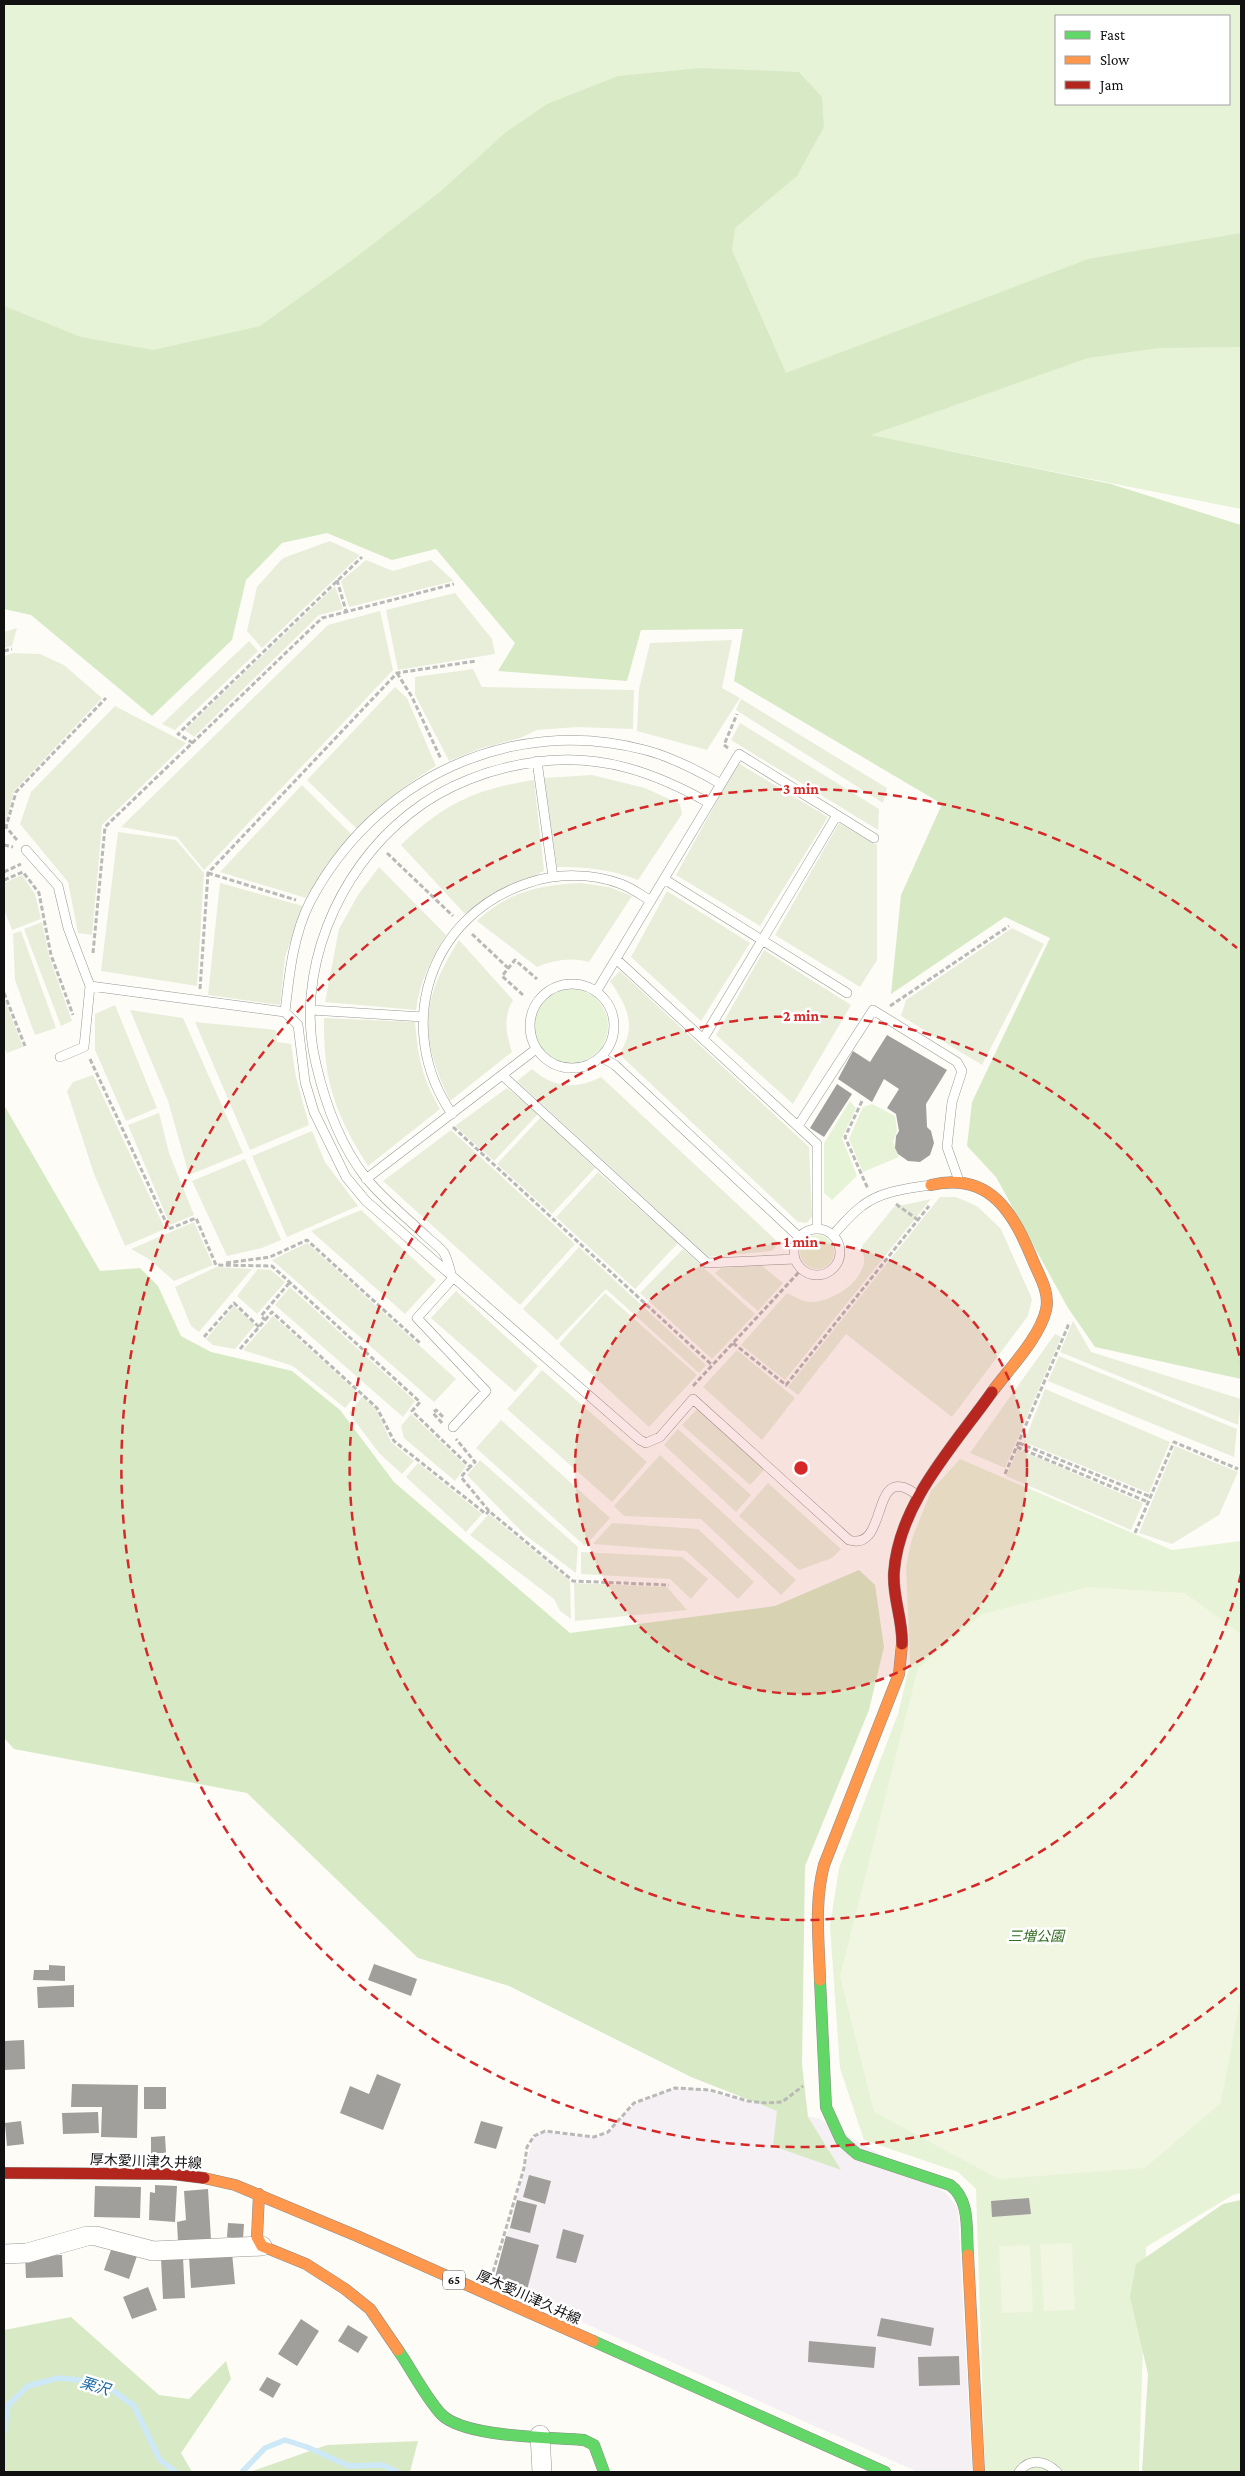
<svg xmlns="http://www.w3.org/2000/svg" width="1245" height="2476" viewBox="0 0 1245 2476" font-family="'Crimson Pro','Noto Sans JP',serif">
	<rect width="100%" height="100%" fill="#fdfcf7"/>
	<path fill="#f5f0f3" d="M693 2088 820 2119 946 2193 958 2209 972 2472H918L494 2283 533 2138 544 2132 597 2138 608 2133 634 2105 646 2099 668 2090Z"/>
	<path fill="#e7f3d7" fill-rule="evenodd" d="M4 4H1241V509L945 450 4 470ZM1056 16H1229V104H1056Z
		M534 1026a37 37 0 1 1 74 0a37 37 0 1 1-74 0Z
		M850 1101 856 1108 842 1138 857 1176 832 1200 824 1193V1143Z
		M872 1104 895 1116 897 1131 893 1142 899 1157 863 1172 849 1139 863 1107Z
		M800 1252a17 17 0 1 1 34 0a17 17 0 1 1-34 0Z
		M960 1459 1172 1550 1241 1541V2193L1233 2195 1146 2247 1139 2472H985L976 2189 958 2172 864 2140 840 2068 830 1926 839 1868 898 1714 910 1663 906 1566 912 1539 931 1491Z"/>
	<path fill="#d8eac5" d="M700 68 799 72 822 97 824 127 797 176 735 228 732 250 786 373 1088 259 1241 233V347L1159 348 1088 358 871 435 1111 484 1241 525V1379L1095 1347 1068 1308 996 1177 967 1146 972 1102 1050 938 1005 917 891 994 901 895 942 804 734 681 743 629 641 630 627 681 498 671 515 643 436 549 392 560 327 533 282 543 246 580 232 640 152 716 31 615 4 609V306L81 337 153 350 260 326 355 258 441 191 506 132 547 104 618 76Z
		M4 1105 100 1271 140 1268 158 1286 181 1336 211 1352 292 1371 340 1410 394 1482 570 1633 775 1606 859 1570 875 1585 884 1647 869 1710 805 1866 802 2064 808 2117 841 2170 773 2146 777 2111 691 2077 509 1986 418 1958 247 1793 14 1749 4 1738Z
		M1241 2200V2472H1142L1148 2374 1130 2297 1136 2264 1223 2204Z
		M71 2317 159 2395 189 2399 226 2361 231 2379 181 2453 192 2472H4V2330Z
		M418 2441 410 2472H250L327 2445Z"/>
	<path fill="#e9eedb" d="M330 541 360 555 262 648 247 631 257 587 283 558Z
		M366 560 393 571 431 560 454 581 349 607 341 581Z
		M335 586 343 609 319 615 194 737 185 730Z
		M455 593 492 639 495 654 398 670 386 610Z
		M380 611 393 670 204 870 177 837 121 827 328 625Z
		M17 628 12 646 4 648V632Z
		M732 640 722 688 740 698 707 750 637 731 639 689 650 643Z
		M249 641 258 651 175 730 162 724Z
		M13 653 40 654 64 665 102 698 14 791 4 829V656Z
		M473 669 482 687 634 690 633 729 577 727 537 730 520 738 482 748 449 761 415 695V677Z
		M395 687 407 698 436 766C406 784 381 804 357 829L307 780Z
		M741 699 887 788 883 803 736 710Z
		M115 706 186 743 102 825 92 935 78 933 68 882 20 824 31 792Z
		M740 723 879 809 878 830 731 740Z
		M738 763 828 817 760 926 676 875Z
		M592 775 645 788 680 804 682 814 638 880C610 869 586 867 557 867L544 778Z
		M534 780 544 871 492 894 465 914 401 845C444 804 475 789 534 780Z
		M302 785 352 835 326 865 306 898 220 872Z
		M839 823 877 845V960L860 987 775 935Z
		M118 832 176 840 204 873 197 986 101 971Z
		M379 867 446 935C431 960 420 981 416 1010L325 1002 339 929 358 895Z
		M22 875 35 894 41 919 12 930 4 909V883Z
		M220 883 303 906 285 957 280 1005 208 995Z
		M581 883 609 887 632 896 589 962C569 957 556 960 537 967L477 921C508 892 538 885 581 883Z
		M667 891 750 943 701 1021 631 957Z
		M42 922 49 956 72 1021 61 1026 24 929Z
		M1012 928 1044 944 982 1065 901 1016 906 1000Z
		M21 931 56 1028 35 1035 15 980 13 934Z
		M459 940 513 1000C503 1017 506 1034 512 1052L450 1101C419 1035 420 1002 459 940Z
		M764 950 851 1005 793 1104 716 1035Z
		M620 971 809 1147 812 1216 807 1223 798 1222 619 1054C638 1027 627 1006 610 981Z
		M4 998 23 1047 7 1053 4 1047Z
		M115 1005 157 1108 126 1121 95 1050V1014Z
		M130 1010 183 1018 243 1153 189 1175 168 1101Z
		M324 1018 415 1022C418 1058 422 1077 440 1109L368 1166C335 1114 323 1080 324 1018Z
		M195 1022 276 1030 277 1042 291 1044 296 1077 309 1125 250 1150Z
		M532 1069C554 1088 575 1090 601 1077L779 1243 772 1251 708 1257 517 1081Z
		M93 1075 165 1229 125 1246 94 1174 67 1091 73 1082Z
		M507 1088 538 1114 494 1161 455 1126Z
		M159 1113 169 1153 194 1215 170 1225 128 1125Z
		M541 1117 595 1168 552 1214 497 1164Z
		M451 1130 575 1244 520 1305 383 1181Z
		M312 1131 325 1162 358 1206 287 1237 252 1156Z
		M245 1159 281 1240 262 1248 227 1256 192 1181Z
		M598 1172 678 1243 635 1289 556 1217Z
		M940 1197H955L966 1201 978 1207 1001 1229 1032 1299 1028 1316 952 1417 846 1334 798 1395 788 1387Z
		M931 1199 785 1380 741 1345 787 1293C794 1296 801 1301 809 1302 830 1303 861 1284 864 1262 865 1257 862 1251 862 1246L894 1207Z
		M361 1210 436 1280 405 1314 311 1231Z
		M194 1222 213 1265 174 1281 149 1259 131 1249Z
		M307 1243 456 1379 434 1402 272 1260Z
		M579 1247 706 1365 699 1373 606 1289 557 1340 523 1309Z
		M683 1249 755 1314 712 1359 640 1293Z
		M761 1265 783 1283 758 1311 715 1273 721 1268Z
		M216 1267 252 1269 199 1332 191 1326 175 1287Z
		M258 1269 271 1270 285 1282 257 1314 237 1296Z
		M290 1287 415 1401 403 1417 275 1305Z
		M456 1291 538 1366 515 1392 431 1318Z
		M605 1293 697 1375 649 1427 559 1344Z
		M234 1306 255 1325 235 1349 213 1345 206 1339Z
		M273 1316 358 1393 345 1408 293 1366 243 1350Z
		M1073 1321 1091 1352 1241 1399 1238 1425 1060 1352Z
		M1055 1334 1061 1337 1005 1468 970 1453Z
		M737 1350 795 1398 762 1440 703 1387Z
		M1059 1356 1237 1429 1234 1457 1048 1381Z
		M542 1370 647 1462 612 1502 507 1409Z
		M1045 1389 1170 1442 1149 1493 1024 1442Z
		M362 1397 376 1409 391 1442 414 1461 402 1474 379 1453 349 1413Z
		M697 1409 765 1469 750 1485 682 1425Z
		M411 1414 466 1466 455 1481 404 1438 401 1426Z
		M501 1420 610 1518 585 1546 476 1448Z
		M678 1429 751 1495 736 1512 664 1445Z
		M1175 1446 1238 1472 1219 1515 1172 1544 1139 1533Z
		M1018 1449 1143 1503 1131 1530 1006 1476Z
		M660 1455 796 1580 781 1595 701 1519 624 1516 614 1506Z
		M480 1460 578 1547 576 1573 524 1534 467 1475Z
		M418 1463 482 1514 466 1532 406 1477Z
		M768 1483 841 1549 832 1558 799 1570 739 1516Z
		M489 1514 570 1581 571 1619 560 1611 554 1599 470 1535Z
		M612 1523 698 1529 754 1582 738 1599 686 1551 593 1544Z
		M581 1552 682 1557 708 1579 691 1599 670 1579 581 1574Z
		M574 1583 667 1587 687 1610 575 1621Z"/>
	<path fill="#f0f6e1" d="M1088 1587 1185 1593 1241 1634V1996L1221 2103 1145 2168 999 2179 874 2112 840 1976 918 1668 982 1614Z
		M1072 2243 1075 2310 1044 2311 1040 2244Z
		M1030 2245 1033 2312 1002 2313 999 2246Z"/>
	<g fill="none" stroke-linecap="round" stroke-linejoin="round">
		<path stroke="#cde8f7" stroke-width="5.5" d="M4 2432 8 2405 28 2386 58 2378 88 2381 114 2391 134 2406 160 2460 176 2472
			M242 2472 265 2448 285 2440 307 2447 349 2466 383 2465 397 2472"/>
	</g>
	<path fill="#a19f9c" d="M887 1035 947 1070 926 1104 927 1127 931 1131 934 1143 930 1155 920 1162 908 1161 898 1154 895 1148 896 1136 899 1131 896 1114 887 1108 899 1089 884 1079 872 1102 838 1079 853 1051 870 1062Z
		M837 1084 852 1094 824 1137 810 1128Z
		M374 1964 417 1979 411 1996 368 1980Z
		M49 1965 65 1966V1981L33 1980 34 1970H49Z
		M74 1985V2007L38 2008 37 1987Z
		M24 2040 25 2069 4 2070V2041Z
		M377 2074 401 2084 383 2130 340 2113 350 2086 369 2094Z
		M72 2084 138 2085 137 2138 101 2137 102 2107H71Z
		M144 2087H166V2109H144Z
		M98 2112 99 2133 63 2134 62 2113Z
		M21 2121 24 2144 7 2146 5 2123Z
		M481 2121 503 2127 496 2149 474 2143Z
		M165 2136 166 2153H151V2137Z
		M529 2175 551 2181 545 2204 523 2197Z
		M155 2185 177 2186 175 2222 149 2220 150 2192 155 2193Z
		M95 2186 141 2187 140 2218 94 2217Z
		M208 2189 211 2240 178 2242 177 2222 186 2220 184 2191Z
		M1029 2198 1031 2214 992 2217 991 2201Z
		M517 2200 537 2205 530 2233 510 2228Z
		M228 2223 244 2224 243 2239 227 2237Z
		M563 2229 584 2235 576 2263 556 2258Z
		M506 2236 539 2245 527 2290 494 2281Z
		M112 2247 137 2256 129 2279 104 2270Z
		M232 2253 235 2284 191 2288 189 2257Z
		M62 2255 63 2277 26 2278 25 2256Z
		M183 2257 185 2298 163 2299 161 2258Z
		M148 2287 157 2310 132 2319 123 2297Z
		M881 2318 934 2328 931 2346 877 2336Z
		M301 2319 319 2331 297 2366 278 2354Z
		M348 2325 368 2337 358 2353 338 2341Z
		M809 2341 876 2347 874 2368 808 2362Z
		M959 2356 960 2385 919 2386 918 2357Z
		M267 2377 281 2384 273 2398 259 2390Z"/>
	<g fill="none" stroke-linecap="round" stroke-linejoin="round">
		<g stroke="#979795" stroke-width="10">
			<path id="lane" d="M537 761 553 877
				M837 815 874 838
				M26 850 58 886 68 928 90 986 285 1012 298 1025 305 1082 314 1112 346 1177 366 1201 640 1440 646 1443 660 1437 693 1399 849 1540C885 1551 873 1480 902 1487 908 1488 914 1493 919 1496
				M664 879 847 993
				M616 959 817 1144V1228
				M530 1026a42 42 0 1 1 84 0a42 42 0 1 1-84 0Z
				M596 992 739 754 837 815 703 1039
				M311 1010 423 1017
				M285 1012C289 976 293 935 310 902 374 780 510 714 645 750 672 757 697 770 721 784
				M60 1057 84 1047 90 986
				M601 1057 615 1065 799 1237
				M502 1075 707 1263 795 1259
				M452 1114C393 1028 428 916 528 883 557 873 592 873 621 884 632 888 641 895 651 901
				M798 1126 873 1010 957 1062 962 1071 952 1102 947 1147 958 1178
				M366 1179 536 1049
				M794 1252a23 23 0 1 1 46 0a23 23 0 1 1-46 0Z
				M833 1235C842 1225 851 1214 862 1206 881 1191 906 1189 930 1185
				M452 1278C450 1270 448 1260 444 1253 440 1247 431 1241 425 1235 406 1217 383 1199 366 1178 341 1146 325 1103 316 1064 294 973 337 871 409 814 445 785 491 768 536 762 600 753 654 772 709 803
				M453 1278 417 1318 486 1391 453 1427
				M1019 2472C1029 2457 1046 2461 1057 2472"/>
		</g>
		<g stroke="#979795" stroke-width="20">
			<path id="street" d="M4 2254 27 2253 87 2236H96L153 2251 262 2246
				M540 2435 542 2472"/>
		</g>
		<g stroke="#8e8d8b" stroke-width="12">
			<path id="fast" d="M820 1980 826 2107 841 2140 857 2154 950 2185C971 2200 966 2232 968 2255
				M593 2341 885 2472
				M398 2350C412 2370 424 2395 441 2414 464 2438 551 2437 584 2440L594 2445 604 2472"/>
		</g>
		<g stroke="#8e8d8b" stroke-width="12">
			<path id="slow" d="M931 1185C991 1171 1014 1214 1034 1263 1040 1277 1050 1293 1046 1310 1040 1337 1009 1369 992 1392
				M820 1980C819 1941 814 1903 824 1865L899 1674 902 1644
				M204 2178 235 2185 357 2236 593 2341
				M259 2194 257 2237 262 2246 306 2264 345 2289 370 2309 398 2350
				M968 2255 979 2472"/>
		</g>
		<g stroke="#8e8d8b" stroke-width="12">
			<path id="jam" d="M902 1644C903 1620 892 1596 894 1572 899 1503 954 1446 992 1392
				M4 2173 172 2174 204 2178"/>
		</g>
		<path stroke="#b9b9b8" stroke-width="3" stroke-dasharray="5 2.5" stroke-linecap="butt" d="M337 580 346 611
			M4 651 12 649
			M397 673 412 697 441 759
			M193 743 178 734 362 557
			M728 748 724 745 737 714
			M17 840 6 827 16 792 106 698
			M4 845 13 847
			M387 853 453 916
			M4 872 21 864
			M208 873 296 900
			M4 880 23 872 39 893 51 955 73 1015
			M472 934 508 968
			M93 953 105 827 322 618 454 584
			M200 989 208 873 397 673 476 661
			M4 993 25 1046
			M523 995 502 976 515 960 537 979
			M890 1006 1009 926
			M90 1059 169 1229 196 1218 216 1265 272 1266 420 1402 412 1411 470 1467 475 1462 456 1439
			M862 1101 845 1137 868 1189
			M453 1127 712 1365
			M896 1204 918 1220
			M226 1263 270 1257 307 1240 420 1343
			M265 1320 272 1312 377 1408 394 1441 486 1514 489 1511
			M204 1337 234 1303 259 1327
			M733 1343 786 1385 929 1206
			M240 1349 265 1320 261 1316 290 1282
			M693 1386 799 1272
			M442 1423 433 1413 436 1410 444 1418
			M1019 1443 1151 1497
			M1017 1447 1148 1502
			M470 1467 461 1477 489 1511 573 1581 669 1585
			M1005 1474 1068 1326 1065 1325
			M1135 1533 1174 1442 1238 1469
			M493 2272 524 2168 527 2147 534 2136 545 2131 594 2137 608 2132 634 2103 675 2088 710 2090 748 2101 766 2103 782 2102 803 2086"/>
		<use href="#lane" stroke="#fffffe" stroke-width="9"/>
		<use href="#street" stroke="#fffffe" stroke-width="19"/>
		<use href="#fast" stroke="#63d668" stroke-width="11"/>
		<use href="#slow" stroke="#ff974d" stroke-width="11"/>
		<use href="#jam" stroke="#b3261e" stroke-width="11"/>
	</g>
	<circle cx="801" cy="1468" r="226" fill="#d62828" fill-opacity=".12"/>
	<g fill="none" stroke="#d62828" stroke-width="2.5" stroke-dasharray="9 6">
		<circle cx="801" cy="1468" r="226"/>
		<path d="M1241 1574A452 452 0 1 1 1241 1362"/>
		<path d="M1237 1988A679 679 0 1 1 1237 948"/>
	</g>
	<g text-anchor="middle" stroke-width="5" stroke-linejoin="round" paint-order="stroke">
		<rect fill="#fff" stroke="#585858" stroke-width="1" x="443" y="2270.5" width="22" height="19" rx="4"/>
		<g font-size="12" font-weight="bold" fill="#111">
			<text x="454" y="2284">65</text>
		</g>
		<g font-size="14" font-style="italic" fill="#2f6b1f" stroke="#fff">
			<text x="1036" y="1941">三増公園</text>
		</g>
		<g font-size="14" fill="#111" stroke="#fff">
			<text transform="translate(146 2161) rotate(2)" y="5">厚木愛川津久井線</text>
			<text transform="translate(529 2297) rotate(24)" y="5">厚木愛川津久井線</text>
		</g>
		<g font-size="15" font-style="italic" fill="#1768a6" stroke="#fff">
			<text transform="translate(95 2386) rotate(17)" y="5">栗沢</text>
		</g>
	</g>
	<circle cx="801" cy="1468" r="8" fill="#d62828" stroke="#fff" stroke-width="2.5"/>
	<g font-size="15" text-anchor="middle" font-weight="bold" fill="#d62828" stroke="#fff" stroke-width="5" stroke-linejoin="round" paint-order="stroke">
		<text x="801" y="794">3 min</text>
		<text x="801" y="1021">2 min</text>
		<text x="801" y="1247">1 min</text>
	</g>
	<rect width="1245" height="2476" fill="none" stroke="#111111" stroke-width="10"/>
	<rect x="1055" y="15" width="175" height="90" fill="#ffffff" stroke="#a0a0a0"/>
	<rect x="1065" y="31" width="25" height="8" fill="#63d668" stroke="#a0a0a0"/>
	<text x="1100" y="40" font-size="15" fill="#111111">Fast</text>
	<rect x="1065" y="56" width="25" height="8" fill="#ff974d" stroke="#a0a0a0"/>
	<text x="1100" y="65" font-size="15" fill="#111111">Slow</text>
	<rect x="1065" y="81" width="25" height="8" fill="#b3261e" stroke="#a0a0a0"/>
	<text x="1100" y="90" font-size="15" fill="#111111">Jam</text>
</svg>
